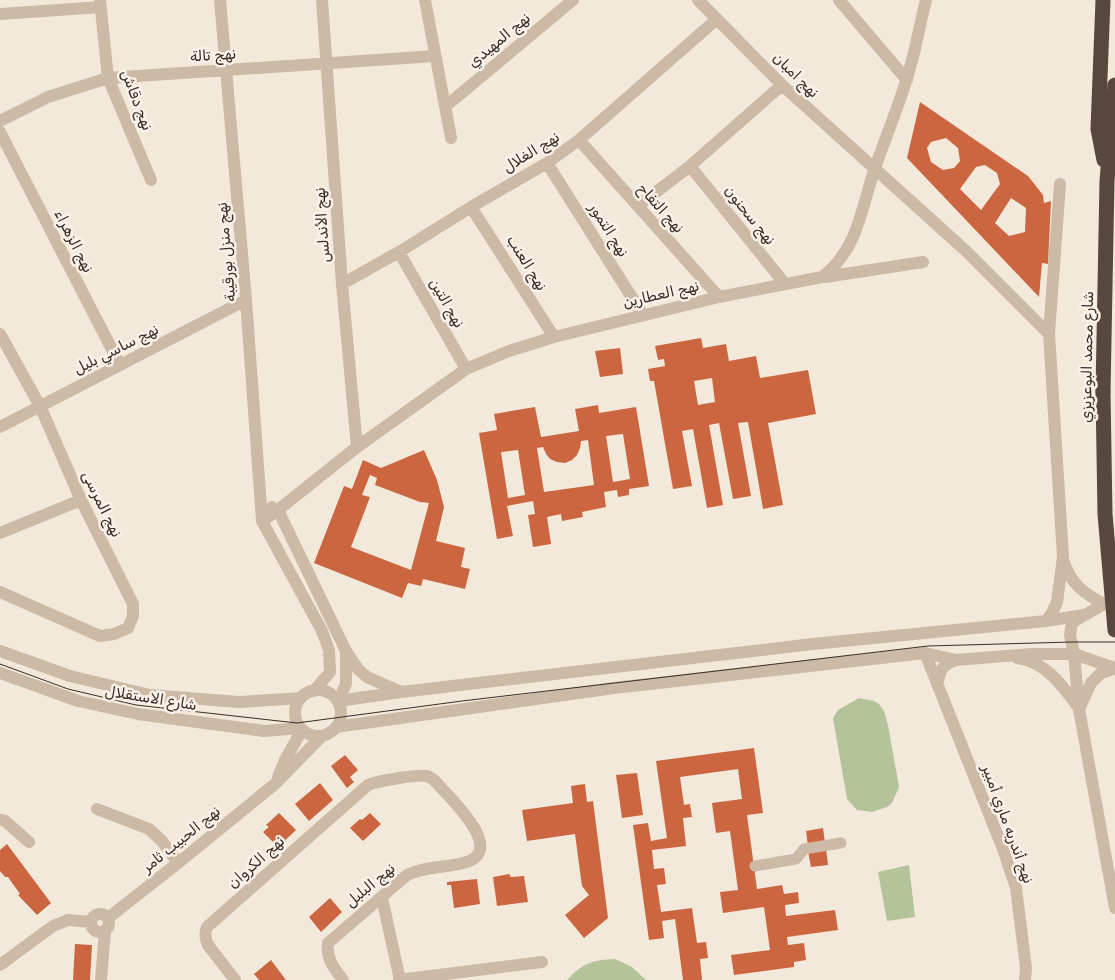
<svg xmlns="http://www.w3.org/2000/svg" width="1115" height="980" viewBox="0 0 1115 980" font-family="Rubik,'Noto Sans Arabic',sans-serif">
	<rect width="100%" height="100%" fill="#f3e9db"/>
	<path fill="#b4c39a" d="M859 698 874 701 879 704 884 711 888 725 899 787 892 803 887 807 872 812 857 810 847 799 833 718 838 710Z
		M909 865 915 917 887 921 878 872Z
		M615 959 632 967 646 980H567C583 963 592 960 615 959Z"/>
	<path fill="#cc6641" fill-rule="evenodd" d="M920 102 1028 176 1043 195 1044 203 1051 201 1048 264 1042 263 1039 297 907 158ZM946 138 958 148 960 161 954 168 943 170 931 162 927 148 931 142ZM985 165 997 173 1000 184 981 210 960 189 976 167ZM1011 198 1026 208 1025 232 1009 236 995 223Z
		M701 338 703 348 726 344 729 361 756 356 760 378 808 370 816 414 768 423 783 505 763 509 748 422 738 423 751 496 733 499 719 423 709 425 723 505 707 508 693 429 682 431 692 486 673 489 654 381H650L648 369 665 366 664 359 658 360 655 346ZM712 378 715 402 698 405 694 381Z
		M620 348 623 374 600 377 595 351Z
		M598 405 599 413 636 407 649 486 629 489V495L618 497 617 490 604 492 606 507 582 512 583 517 562 521 561 514 547 517 551 544 533 547 528 515 535 514 533 501 507 506 513 536 497 539 479 433 497 430 494 414 535 407 541 437 579 431 575 409ZM623 434 630 479 613 482 606 436ZM588 440 594 485 544 492 537 448 543 447 546 454 550 459 557 462 565 463 572 460 577 455 580 448 581 441ZM518 450 525 495 508 498 501 452Z
		M424 450 437 480 444 507 436 541 465 548 461 567 470 569 465 589 423 579 421 586 408 583 402 598 314 563 344 486 352 489 363 460 381 468ZM370 475 377 478 375 485 420 502 429 503 411 570 351 547 370 497 362 495Z
		M754 748 763 813 747 815 757 889 782 885 784 894 798 892 799 903 785 905 786 916 835 910 838 930 787 937 788 945 804 943 806 960 794 962V967L734 975 731 955 770 950 764 907 723 913 720 892 738 890 730 831 716 833 712 803 742 799 738 769 680 777 684 805 690 804 692 817 683 818 686 846 652 850 654 869 664 868 666 884 657 885 661 912 692 908 697 943 706 942 708 958 700 959 702 980H683L675 919 662 921 664 938 649 940 633 825 648 823 651 841 667 838 656 761Z
		M345 755 358 770 350 777 354 782 347 788 331 766Z
		M637 773 643 815 622 818 616 775Z
		M320 783 333 800 309 821 295 804Z
		M585 784 587 802 593 801 608 918 584 938 565 915 589 895 582 886 575 834 527 841 522 810 573 803 571 786Z
		M279 813 296 830 278 847 263 832 269 827 266 825Z
		M370 813 381 824 363 841 350 828 360 819 362 820Z
		M823 828 825 843 808 846 806 831Z
		M7 844 51 903 37 915 18 895 20 894 8 877H5L0 871V850Z
		M826 848 828 865 811 867 808 851Z
		M509 874 511 877 524 876 528 902 497 906 493 877Z
		M477 879 480 904 454 908 451 885H447V882Z
		M330 898 342 912 321 932 309 917Z
		M75 944 92 945 90 980H73Z
		M271 960 286 980H259L254 974Z"/>
	<g fill="none" stroke-linecap="round" stroke-linejoin="round">
		<path stroke="#ccb9a6" stroke-width="11" d="M755 866 796 859 804 849 841 843"/>
		<path stroke="#ccb9a6" stroke-width="12" d="M100 0 108 78 151 180
			M220 0 246 300 262 521 322 631 329 650 330 672 314 691
			M322 0 342 284 357 447
			M425 0 451 138
			M698 0 782 85 966 251 1049 334 1063 557 1057 602 1052 613 1046 621
			M839 0 907 80
			M0 14 101 7
			M446 106 573 0
			M0 121 48 97 108 78 435 56
			M0 132 120 365
			M579 140 719 297
			M547 163 643 315
			M690 166 785 284
			M638 206 690 166 782 85
			M471 207 554 337
			M399 252 466 369
			M825 277 923 262
			M342 284 399 252 471 207 547 163 579 140 717 19
			M0 334 40 406 81 500 133 604V616L128 628 114 634 100 636 0 592
			M1049 334 1060 184
			M0 427 246 300
			M272 507 278 510 346 651V684L338 701
			M262 521 278 510 357 447 466 369 509 351 554 337 719 297 822 277C857 251 861 210 874 171 884 141 897 111 906 81 915 55 919 27 926 0
			M0 533 81 500
			M1063 560C1071 584 1083 593 1104 604
			M925 653 1003 849 1016 888 1026 968 1025 980
			M937 684C941 670 941 665 956 660
			M278 777 285 760 302 730
			M97 809 149 829 162 841 178 863
			M0 820 5 821 29 842
			M382 898 400 980
			M91 923a9 9 0 1 1 18 0a9 9 0 1 1-18 0Z
			M108 918 178 863 275 784 322 736
			M0 965 53 926 68 920 91 922
			M101 980 105 931
			M235 980 208 945C205 939 204 934 207 927L368 785C378 781 417 774 427 776 430 777 432 779 434 780 448 796 510 852 463 863 444 868 425 866 407 875L328 943C326 959 334 968 343 980
			M399 980 542 962"/>
		<path stroke="#ccb9a6" stroke-width="12" d="M1115 604H1104L1076 620 1072 623 1070 635 1074 654 1115 668
			M0 651 70 676 150 695 239 702 301 698
			M346 651 358 669 367 677 401 692
			M1017 658C1045 661 1063 686 1078 707
			M0 673 78 701 138 714 264 731 301 728
			M295 713a23 23 0 1 1 46 0a23 23 0 1 1-46 0Z
			M338 701 401 692 813 644 1046 621 1084 615
			M1080 707 1091 683 1101 673 1113 669
			M336 727 614 688 925 653 956 660 1032 654H1074L1079 709 1115 908"/>
		<path stroke="#59473e" stroke-width="15" d="M1103 0 1098 129 1104 160
			M1103 392 1107 181 1115 85"/>
		<path stroke="#382d28" stroke-width="1" d="M0 664 68 689 136 705 297 723 462 701 928 646 1072 642H1115"/>
		<path stroke="#59473e" stroke-width="15" d="M1103 392 1105 514 1115 630"/>
	</g>
	<g text-anchor="middle" stroke-width="5" stroke-linejoin="round" paint-order="stroke">
		<g font-size="15" fill="#382d28" stroke="#faf2e8">
			<text transform="translate(499 40) rotate(-40)" y="5">نهج المهيدي</text>
			<text transform="translate(213 55) rotate(-4)" y="5">نهج تالة</text>
			<text transform="translate(796 75) rotate(44)" y="5">نهج امبان</text>
			<text transform="translate(137 100) rotate(69)" y="5">نهج دقاش</text>
			<text transform="translate(531 152) rotate(-32)" y="5">نهج الغلال</text>
			<text transform="translate(661 208) rotate(48)" y="5">نهج التفاح</text>
			<text transform="translate(750 215) rotate(51)" y="5">نهج سحنون</text>
			<text transform="translate(322 225) rotate(-94)" y="5">نهج الأندلس</text>
			<text transform="translate(609 230) rotate(58)" y="5">نهج التمور</text>
			<text transform="translate(74 241) rotate(63)" y="5">نهج الزهراء</text>
			<text transform="translate(226 252) rotate(-95)" y="5">نهج منزل بورقيبة</text>
			<text transform="translate(527 263) rotate(58)" y="5">نهج العنب</text>
			<text transform="translate(661 294) rotate(-13)" y="5">نهج العطارين</text>
			<text transform="translate(447 303) rotate(60)" y="5">نهج التين</text>
			<text transform="translate(116 349) rotate(-27)" y="5">نهج ساسي بليل</text>
			<text transform="translate(1087 357) rotate(-89)" y="5">شارع محمد البوعزيزي</text>
			<text transform="translate(102 504) rotate(64)" y="5">نهج المرسى</text>
			<text transform="translate(151 698) rotate(9)" y="5">شارع الاستقلال</text>
			<text transform="translate(1008 824) rotate(70)" y="5">نهج أندريه ماري أمبير</text>
			<text transform="translate(181 839) rotate(-39)" y="5">نهج الحبيب ثامر</text>
			<text transform="translate(256 862) rotate(-42)" y="5">نهج الكروان</text>
			<text transform="translate(370 885) rotate(-40)" y="5">نهج البلبل</text>
		</g>
	</g>
</svg>
